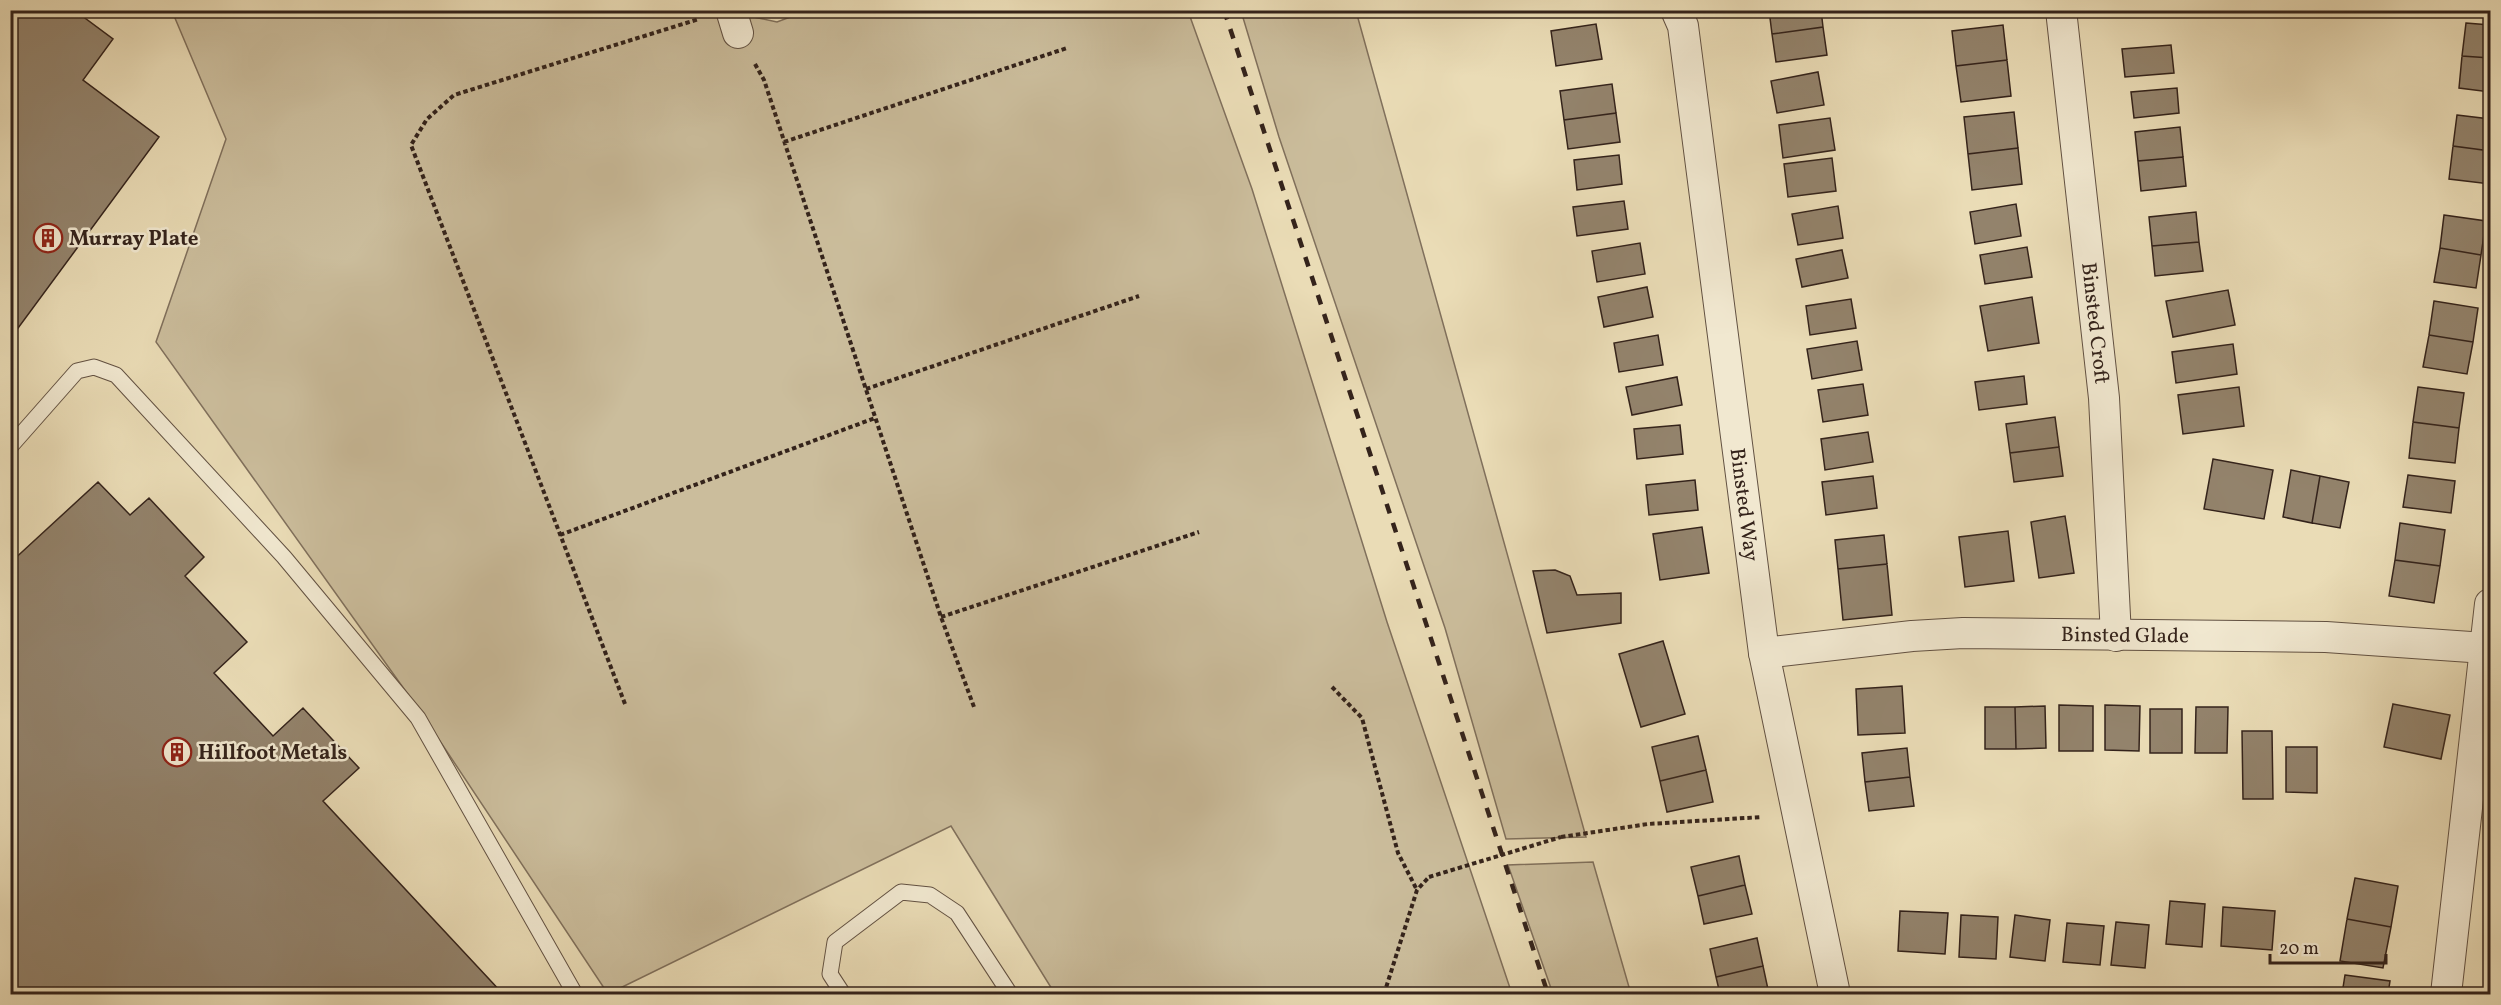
<svg xmlns="http://www.w3.org/2000/svg" width="2501" height="1005" viewBox="0 0 2501 1005" font-family="Vollkorn,serif">
	<rect width="100%" height="100%" fill="#eadcb6"/>
	<filter id="stains"><feTurbulence type="fractalNoise" baseFrequency=".00333" numOctaves="4"/><feColorMatrix values="0 0 0 0 .2 0 0 0 0 .09 0 0 0 0 .02 0 0 0 .5 -.17"/></filter>
	<radialGradient id="worn" r=".72"><stop offset=".6" stop-color="#630" stop-opacity="0"/><stop offset="1" stop-color="#630" stop-opacity=".3"/></radialGradient>
	<path fill="#cbbd9c" stroke="#80705c" stroke-width="1.5" d="M720 10 777 22 809 10 1188 11 1252 189 1387 622 1512 994H1055L951 826 608 994 422 714 156 342 226 139 172 11Z
		M1241 11H1356L1586 837 1506 839 1445 628 1279 137Z
		M1593 862 1631 994H1553L1508 865Z"/>
	<path fill="#93836c" stroke="#34231b" stroke-width="1.5" d="M10 10H74L113 39 83 80 159 137 10 339Z
		M1547 10H1579L1548 15Z
		M1769 10H1821L1823 27 1772 34Z
		M2466 23 2490 25V58L2462 56Z
		M1596 24 1602 59 1556 66 1551 31Z
		M2003 25 2007 60 1956 66 1952 31Z
		M1823 27 1827 55 1776 62 1772 34Z
		M2171 45 2174 73 2125 77 2122 49Z
		M2462 56 2490 58V92L2459 88Z
		M2007 60 2011 96 1961 102 1956 66Z
		M1818 72 1824 105 1777 113 1771 81Z
		M1612 84 1616 113 1564 120 1560 91Z
		M2177 88 2179 113 2134 118 2131 92Z
		M2014 112 2018 148 1968 154 1964 117Z
		M1616 113 1620 142 1568 149 1564 120Z
		M2457 115 2490 119V151L2453 146Z
		M1830 118 1835 150 1783 158 1779 125Z
		M2180 127 2183 157 2138 161 2135 132Z
		M2453 146 2490 151V184L2449 179Z
		M2018 148 2022 184 1972 190 1968 154Z
		M1619 155 1622 184 1577 190 1574 160Z
		M2183 157 2186 186 2141 191 2138 161Z
		M1832 158 1836 191 1788 197 1784 164Z
		M1624 201 1628 229 1577 236 1573 207Z
		M2016 204 2021 236 1975 244 1970 212Z
		M1838 206 1843 238 1798 245 1792 214Z
		M2196 212 2199 242 2152 246 2149 217Z
		M2444 215 2486 221 2481 255 2440 248Z
		M2199 242 2203 271 2155 276 2152 246Z
		M1640 243 1645 274 1597 282 1592 251Z
		M2027 247 2032 277 1985 284 1980 255Z
		M2440 248 2481 255 2476 288 2434 282Z
		M1842 250 1848 278 1802 287 1796 259Z
		M1647 287 1653 317 1604 327 1598 297Z
		M2228 290 2235 325 2173 337 2166 301Z
		M2032 297 2039 343 1988 351 1980 306Z
		M1851 299 1856 328 1810 335 1806 306Z
		M2434 301 2478 308 2473 342 2429 335Z
		M1658 335 1663 365 1619 372 1614 343Z
		M2429 335 2473 342 2467 374 2423 367Z
		M1857 341 1862 370 1812 379 1807 349Z
		M2233 344 2237 374 2176 383 2172 352Z
		M2024 376 2027 404 1979 410 1975 382Z
		M1677 377 1682 405 1632 415 1626 387Z
		M1863 384 1868 415 1823 422 1818 390Z
		M2239 387 2244 426 2183 434 2178 395Z
		M2418 387 2464 393 2459 428 2413 422Z
		M2055 417 2059 447 2010 453 2006 424Z
		M2413 422 2459 428 2455 463 2409 458Z
		M1680 425 1683 454 1637 459 1634 429Z
		M1868 432 1873 462 1825 470 1821 439Z
		M2059 447 2063 476 2014 482 2010 453Z
		M2213 459 2273 470 2264 519 2204 509Z
		M2291 470 2320 476 2312 523 2283 517Z
		M2408 475 2455 481 2451 513 2403 507Z
		M1873 476 1877 508 1826 515 1822 482Z
		M2320 476 2349 482 2340 528 2312 523Z
		M1695 480 1698 510 1649 515 1646 485Z
		M98 482 130 515 149 498 204 557 185 576 247 642 214 673 273 736 303 708 359 768 323 801 503 994H10V563Z
		M2065 516 2074 573 2039 578 2031 522Z
		M2400 523 2445 530 2440 566 2395 560Z
		M1702 527 1709 573 1660 580 1653 534Z
		M2008 531 2014 581 1965 587 1959 537Z
		M1884 535 1887 564 1838 569 1835 540Z
		M2395 560 2440 566 2434 603 2389 596Z
		M1887 564 1892 615 1843 620 1838 569Z
		M1555 570 1570 576 1577 595 1621 593V623L1547 633 1533 571Z
		M1663 641 1685 714 1641 727 1619 654Z
		M1902 686 1905 733 1858 735 1856 689Z
		M2393 704 2450 715 2441 759 2384 747Z
		M2059 705 2093 706V751H2059Z
		M2105 705 2140 706 2139 751 2105 750Z
		M2045 706 2046 748 2016 749 2015 707Z
		M1985 707H2015L2016 749H1985Z
		M2196 707H2228L2227 753H2195Z
		M2150 709H2182V753H2150Z
		M2242 731H2272L2273 799H2243Z
		M1698 736 1706 770 1660 781 1652 747Z
		M2286 747H2317V793L2286 792Z
		M1907 748 1910 777 1865 782 1862 753Z
		M1706 770 1713 802 1667 812 1660 781Z
		M1910 777 1914 806 1869 811 1865 782Z
		M1739 856 1745 885 1698 896 1691 867Z
		M2355 878 2398 886 2391 927 2347 919Z
		M1745 885 1752 914 1704 924 1698 896Z
		M2170 901 2205 904 2202 947 2166 944Z
		M2223 907 2275 911 2272 950 2221 946Z
		M1900 911 1948 913 1945 954 1898 951Z
		M1961 915 1998 917 1996 959 1959 957Z
		M2015 915 2050 920 2045 961 2010 957Z
		M2347 919 2391 927 2383 968 2340 961Z
		M2116 922 2149 925 2145 968 2111 965Z
		M2067 923 2104 926 2100 965 2063 962Z
		M1757 938 1763 966 1716 977 1710 949Z
		M1763 966 1769 994H1720L1716 977Z
		M2345 975 2390 981 2388 994H2342Z"/>
	<g fill="none" stroke-linecap="round" stroke-linejoin="round">
		<g stroke="#625142" stroke-width="17">
			<path id="service" d="M10 447 77 371 94 367 116 375 284 557 418 718 575 994
				M843 994 830 974 835 942 901 892 930 895 957 913 1010 994"/>
		</g>
		<g stroke="#625142" stroke-width="32">
			<g id="minor">
				<path d="M731 10 738 33"/>
				<path id="s1" d="M1676 10 1683 26 1764 653 1835 994"/>
				<path id="s2" d="M2061 10 2104 398 2116 636"/>
				<path id="s3" d="M1764 653 1912 636 1963 633 2326 637 2485 648"/>
				<path d="M2446 994 2490 604"/>
			</g>
		</g>
		<path stroke="#34231b" stroke-width="4" stroke-dasharray="4.5 3" stroke-linecap="butt" d="M755 64 764 80 941 617 974 707
			M784 142 1067 48
			M866 389 1139 296
			M560 535 875 418
			M941 617 1199 532
			M1332 687 1362 718 1398 853 1417 890
			M625 704 411 145 427 119 454 95 699 19
			M1561 837 1648 824 1762 817
			M1384 994 1417 890 1429 877"/>
		<use href="#service" stroke="#f1e8d0" stroke-width="15"/>
		<use href="#minor" stroke="#f1e8d0" stroke-width="30"/>
		<path stroke="#34231b" stroke-width="4.5" stroke-dasharray="10 10" stroke-linecap="butt" d="M1224 10 1548 994"/>
		<path stroke="#34231b" stroke-width="4" stroke-dasharray="4.5 3" stroke-linecap="butt" d="M1429 877 1561 837"/>
	</g>
	<defs>
		<g id="building-ring" transform="scale(1.5)"><circle r="9.5" fill="#f1e8d0" stroke="#8f2418" stroke-width="1.5"/><path d="M-4-6H4V6H1V3H-1V6H-4ZM-2.5-4.3h1.7v1.8h-1.7ZM.8-4.3h1.7v1.8H.8ZM-2.5-1h1.7V.8h-1.7ZM.8-1h1.7V.8H.8Z" fill="#8f2418"/></g>
	</defs>
	<g fill-rule="evenodd">
		<use href="#building-ring" x="48" y="238"/>
		<use href="#building-ring" x="177" y="752"/>
	</g>
	<g text-anchor="middle" stroke-width="5" stroke-linejoin="round" paint-order="stroke">
		<g font-size="21" font-weight="bold" fill="#34231b" stroke="#f1e8d0" text-anchor="start">
			<text x="69" y="245">Murray Plate</text>
			<text x="198" y="759">Hillfoot Metals</text>
		</g>
		<g font-size="21" fill="#34231b" stroke="#f1e8d0">
			<text dy="7" stroke="none"><textPath href="#s2" startOffset="315">Binsted Croft</textPath></text>
			<text dy="7" stroke="none"><textPath href="#s1" startOffset="500">Binsted Way</textPath></text>
			<text dy="7" stroke="none"><textPath href="#s3" startOffset="362">Binsted Glade</textPath></text>
		</g>
	</g>
	<rect width="2501" height="1005" fill="none" stroke="#eadcb6" stroke-width="36"/>
	<rect x="12" y="12" width="2477" height="981" fill="none" stroke="#34231b" stroke-width="3"/>
	<rect x="18" y="18" width="2465" height="969" fill="none" stroke="#34231b" stroke-width="1.5"/>
	<path d="M2270 954v9h116v-9" fill="none" stroke="#34231b" stroke-width="3"/>
	<text x="2279" y="954" font-size="18" fill="#34231b" stroke="#f1e8d0" stroke-width="4.5" paint-order="stroke">20 m</text>
	<rect width="100%" height="100%" filter="url(#stains)"/>
	<rect width="100%" height="100%" fill="url(#worn)"/>
</svg>
